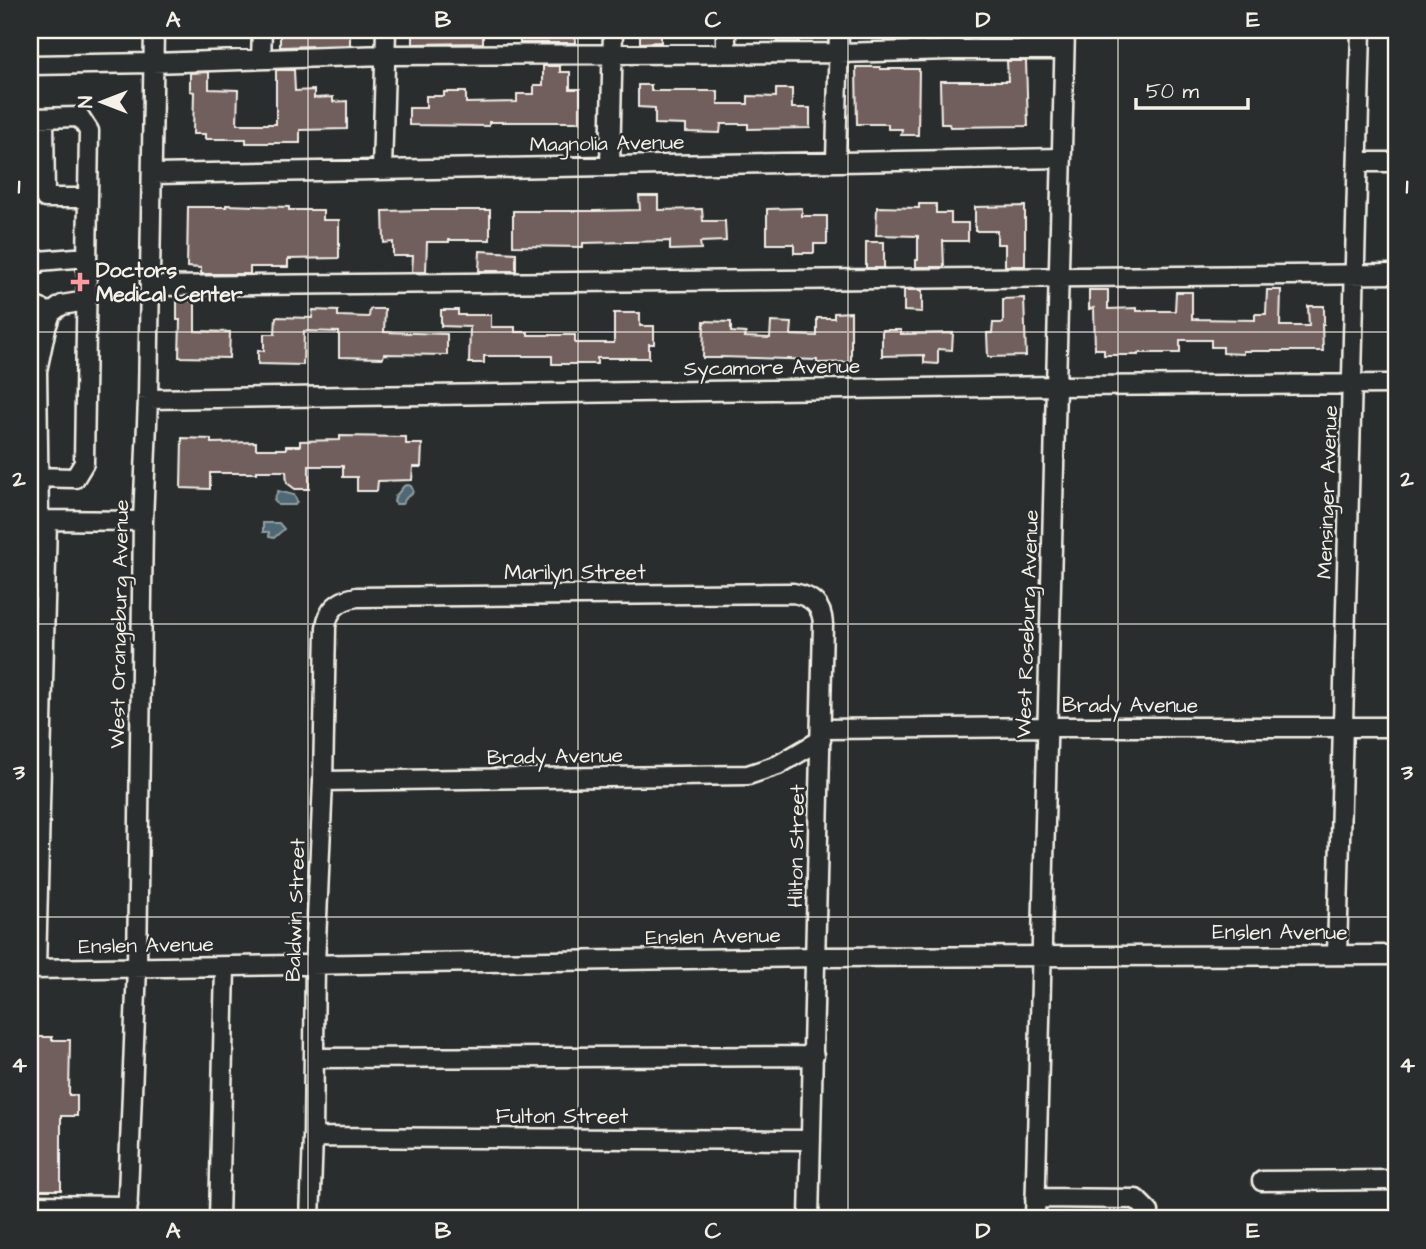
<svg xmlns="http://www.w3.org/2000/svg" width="1426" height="1249" viewBox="0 0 1426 1249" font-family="'Architects Daughter',sans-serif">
	<rect width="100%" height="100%" fill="#2a2d2e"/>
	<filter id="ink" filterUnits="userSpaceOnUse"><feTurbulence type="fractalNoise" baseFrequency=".0143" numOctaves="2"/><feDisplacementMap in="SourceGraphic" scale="14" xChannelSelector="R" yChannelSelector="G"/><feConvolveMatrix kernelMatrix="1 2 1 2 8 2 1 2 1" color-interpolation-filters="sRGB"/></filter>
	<g filter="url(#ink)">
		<path fill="#4f6874" stroke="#919fa2" stroke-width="2" d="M408 485 411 486 413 490 412 494 407 497 402 504H396L394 502 395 497 404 486Z
			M278 491 294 495 297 501 295 505H278L274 500Z
			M263 523H279L284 529 274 538 269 537V532H263Z"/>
		<path fill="#715e5d" stroke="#f4f1e8" stroke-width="2" d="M295 30H350V45L280 47V33H295Z
			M413 30H483V43L413 44Z
			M519 30H575L576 43H520Z
			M640 30H661V42L640 43Z
			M778 30H799V42H778Z
			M988 30H1029L1028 39H988Z
			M1007 61H1026L1028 126 950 127 949 124H941L940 81H1008Z
			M543 66H560V72H570V89H580V122H489V126L409 125V108H426V96H444V92H466V103L517 102V94H534V85H543Z
			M856 67H880V69H919L918 135H901L902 129H888V124H857Z
			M276 70H294L295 91 314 90V98L333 97V102L347 101V129L300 130V143H246V139H205V134H193L194 92 190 91V73L209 72V89L238 90 237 124H276Z
			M638 85H651V91H718V104H748V96L776 97V89H792V108H810V128L748 129V124H721L720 133 686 132V125L655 124V108L638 107Z
			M639 196H658V210L702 209 703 221H725L726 241 700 242 701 249 670 250V241L583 243V247L513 246V211H594L640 210Z
			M919 204H936V213H951V223H968V241H943L944 267H916V260H918V236L876 235 877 207 919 208Z
			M226 205 289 207V210H323V220H339V258L288 259V267H250V274H201V268L187 267 188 207H226Z
			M1025 206V266H1005V244H997V231H975V207Z
			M802 208V216H827V244H814V253H794V244H767V209Z
			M426 210H490V240H449V242H427L426 272H412L413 256H393V242L384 243 383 211Z
			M866 242H884V268H866Z
			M480 251 516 253V271H479Z
			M904 290H922V312L904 311Z
			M1089 290H1108V309L1137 308V311H1175L1176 292H1192V319L1255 320V314H1266L1267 290H1281L1280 326H1309L1308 306H1324V324H1322L1323 351H1243V354L1223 353V347H1211V340H1180V353H1138V355H1104V349H1095L1094 308 1089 309Z
			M1024 298 1026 356 988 357 987 333H992L993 323H1003V299Z
			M177 301H195V331L230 332 229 358 179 357 180 320H177Z
			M370 309H385L384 332 447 334V355L384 354 383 358 339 357V332L304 331 303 365 258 364V350L264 351V334H275L276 317 312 318 313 310 338 311V316L369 317Z
			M441 310H458V315H491V327H515V332H528V335H575V343H614V313H640V326H654V344H649V358H597V364H552V356H484V363H469L470 327 441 326Z
			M851 312V362L817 363V360L721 357V358H703L704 321 731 322V332L746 333 745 337 770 338 771 322 792 323 791 335 817 336V318H834V313Z
			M882 330H901V334L953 333 952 350 938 349V364L924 363V355L882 356Z
			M340 436 406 437V444H422L421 467H413L412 480 378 481 377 491H357V477H343V466H309V489H295L287 483 286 471H257V473H210V489L181 488 182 438 211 439V443L256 442V449H286V446H300V441L340 440Z
			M33 1037H52V1040H70L69 1095H77V1116H61V1190H30V1047H33Z"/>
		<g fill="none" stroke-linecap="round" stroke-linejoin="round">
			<g stroke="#f4f1e8" stroke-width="23">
				<path id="minor" d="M951 50 952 30
					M726 53V30
					M261 59 262 30
					M30 65 153 63 385 55 839 53 951 50H1064
					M30 118 80 117 89 131 84 463 75 478 30 477
					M44 118 45 198H88
					M836 162 839 30
					M1358 162H1396
					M610 166 613 30
					M382 170 386 30
					M153 174 1062 158
					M30 271 39 261 87 257
					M150 286 1396 274
					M30 298 33 306 51 313
					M148 399 1056 386 1396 384
					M38 520 143 521
					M39 520 37 371 46 328 51 313 62 305 86 301
					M821 729 1047 727H1396
					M323 781 748 775 778 765 821 740
					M1337 955 1361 30
					M30 969 816 957 1396 955
					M36 969 47 520
					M314 1058 814 1056
					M313 1137 811 1140
					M1262 1181 1396 1180
					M1035 1198 1136 1199 1149 1212V1219
					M30 1205 128 1206
					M127 1219 137 967 143 521 148 399 154 30
					M219 1219 225 967
					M310 1219 313 1137 315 964 323 781 326 627C328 609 339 600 357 597L793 593C811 596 822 605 823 624L809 1219
					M1035 1219 1065 30"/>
			</g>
			<use href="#minor" stroke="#2a2d2e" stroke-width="18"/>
		</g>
	</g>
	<path fill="none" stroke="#f4f1e8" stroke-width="2" stroke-opacity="0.55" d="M308 30V1219M578 30V1219M848 30V1219M1118 30V1219M30 332H1396M30 624H1396M30 917H1396"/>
	<path fill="#ff9aa2" stroke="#2a2d2e" stroke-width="2.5" d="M76.5 271.5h7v7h7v7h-7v7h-7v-7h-7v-7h7z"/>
	<g text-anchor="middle" stroke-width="5" stroke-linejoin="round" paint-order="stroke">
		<g font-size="21" fill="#f4f1e8" stroke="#2a2d2e">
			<text transform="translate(607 143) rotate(-1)" y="7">Magnolia Avenue</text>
			<text transform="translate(772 367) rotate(-1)" y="7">Sycamore Avenue</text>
			<text transform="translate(1327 492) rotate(-88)" y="7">Mensinger Avenue</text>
			<text x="575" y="579">Marilyn Street</text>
			<text transform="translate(119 624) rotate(-89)" y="7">West Orangeburg Avenue</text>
			<text transform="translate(1027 624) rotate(-88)" y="7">West Roseburg Avenue</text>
			<text x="1130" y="712">Brady Avenue</text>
			<text transform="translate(555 756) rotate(-1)" y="7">Brady Avenue</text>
			<text transform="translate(796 846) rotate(-89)" y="7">Hilton Street</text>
			<text transform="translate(295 910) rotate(-88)" y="7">Baldwin Street</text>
			<text x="1280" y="939">Enslen Avenue</text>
			<text transform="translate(713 936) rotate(-1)" y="7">Enslen Avenue</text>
			<text transform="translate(146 945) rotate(-1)" y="7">Enslen Avenue</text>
			<text x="562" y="1123">Fulton Street</text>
		</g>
		<g font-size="21" font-weight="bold" fill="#f4f1e8" stroke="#2a2d2e" text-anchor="start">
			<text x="96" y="277">Doctors<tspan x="96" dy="24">Medical Center</tspan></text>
		</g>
	</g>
	<rect width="1426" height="1249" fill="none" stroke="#2a2d2e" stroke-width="77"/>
	<g transform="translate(102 102) rotate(270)" stroke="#2a2d2e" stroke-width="5" paint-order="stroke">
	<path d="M0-5L12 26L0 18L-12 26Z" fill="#f4f1e8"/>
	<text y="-10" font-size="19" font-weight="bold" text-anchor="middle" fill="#f4f1e8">N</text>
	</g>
	<path d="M1136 98v10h112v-10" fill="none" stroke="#f4f1e8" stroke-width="3.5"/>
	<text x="1146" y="98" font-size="21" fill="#f4f1e8" stroke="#2a2d2e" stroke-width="5" paint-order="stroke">50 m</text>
	<rect x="38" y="38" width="1350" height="1172" fill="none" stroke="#f4f1e8" stroke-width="2.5"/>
	<g font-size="23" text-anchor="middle" font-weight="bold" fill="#f4f1e8">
		<text x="173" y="27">A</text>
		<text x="443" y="27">B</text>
		<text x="713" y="27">C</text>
		<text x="983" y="27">D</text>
		<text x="1253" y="27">E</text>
		<text x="19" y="193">1</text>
		<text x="1407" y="193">1</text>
		<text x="19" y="486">2</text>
		<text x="1407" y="486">2</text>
		<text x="19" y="779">3</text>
		<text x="1407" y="779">3</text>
		<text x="19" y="1072">4</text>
		<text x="1407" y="1072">4</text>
		<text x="173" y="1238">A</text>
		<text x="443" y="1238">B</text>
		<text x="713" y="1238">C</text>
		<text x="983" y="1238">D</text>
		<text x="1253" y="1238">E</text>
	</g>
</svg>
